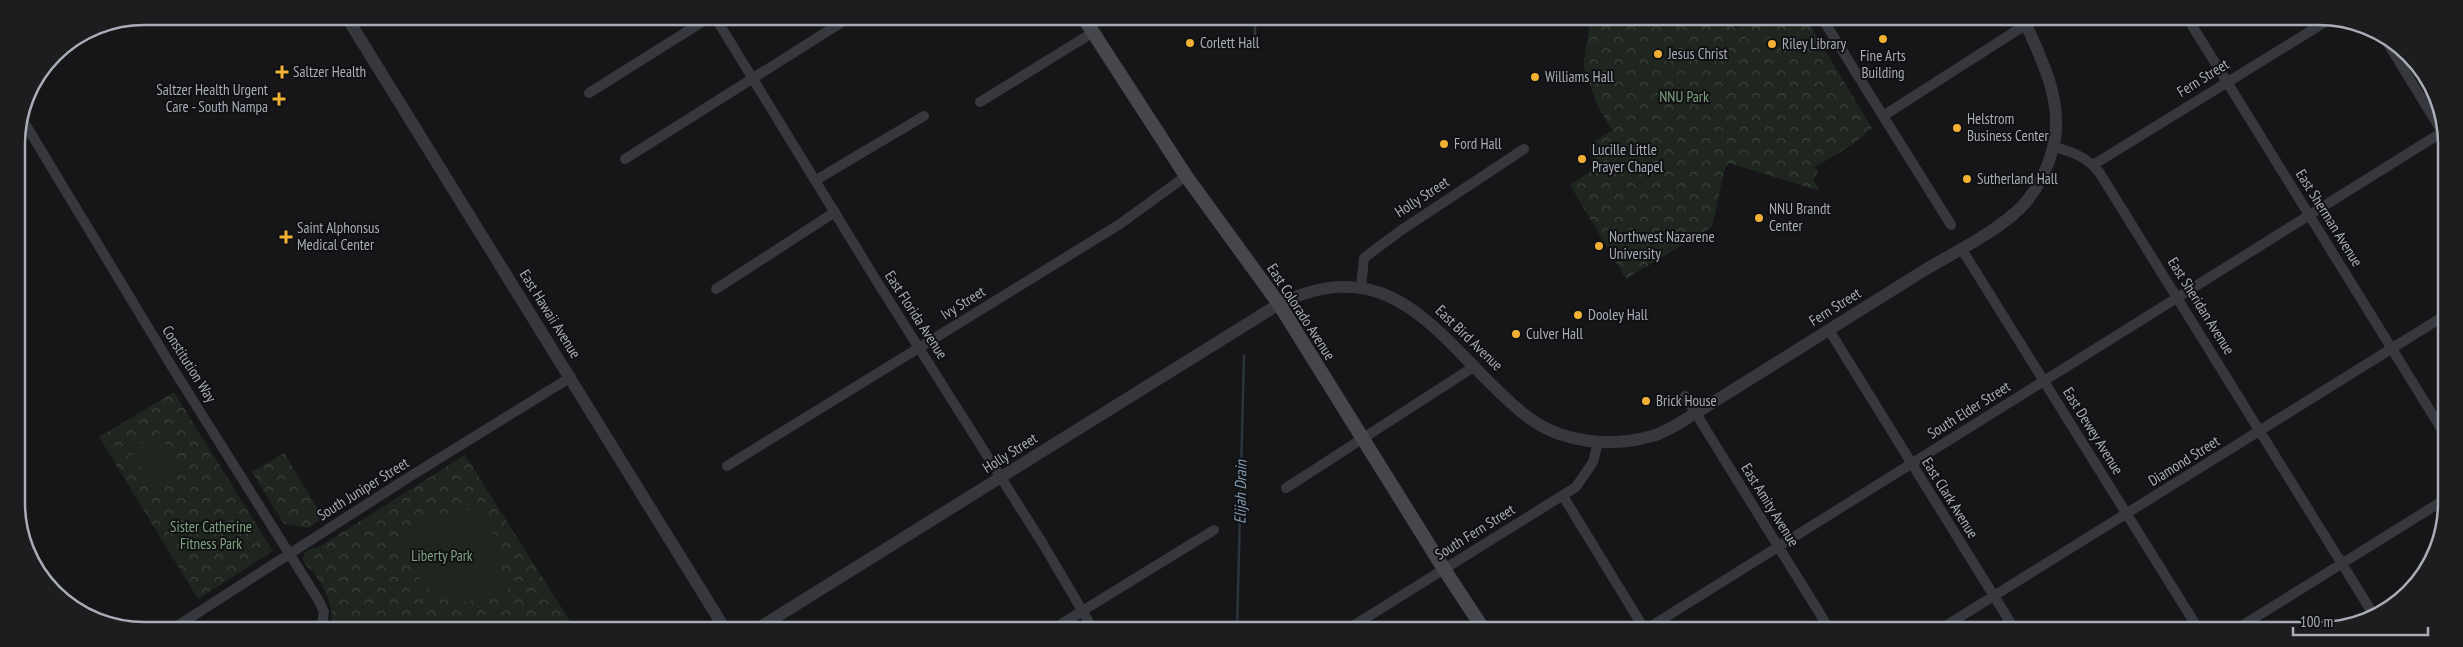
<svg xmlns="http://www.w3.org/2000/svg" width="2463" height="647" viewBox="0 0 2463 647" font-family="'PT Sans Narrow',sans-serif">
	<defs>
		<pattern id="forest-crowns" width="20" height="18" patternUnits="userSpaceOnUse" patternTransform="scale(1.25)"><rect width="20" height="18" fill="#1e261f"/><path d="M2 6a3 3 0 1 1 6 0M12 15a3 3 0 1 1 6 0" fill="none" stroke="#3c433d"/></pattern>
	</defs>
	<rect width="100%" height="100%" fill="#161618"/>
	<path fill="url(#forest-crowns)" d="M1591 18H1724L1736 29 1754 18H1806L1872 128 1852 145 1815 167 1818 172 1813 179 1820 191 1729 163 1725 168 1712 227 1626 279 1570 185 1598 166 1589 148 1593 142 1612 130 1598 107 1583 65Z
		M174 392 273 551 198 599 99 437Z
		M284 453 323 518 308 528 284 524 252 472Z
		M465 455 575 629 330 628C336 608 325 589 314 573 310 568 302 565 303 557 304 549 313 549 319 547Z"/>
	<path fill="#1e261f" d="M159 433 180 467 151 484 130 450Z
		M480 507 487 512 509 595C495 598 456 606 444 599 423 588 408 561 397 542L433 519Z"/>
	<g fill="none" stroke-linecap="round" stroke-linejoin="round">
		<path stroke="#2c353c" stroke-width="2.5" d="M1255 18V44
			M1237 629 1244 356"/>
		<path stroke="#37383d" stroke-width="10" d="M715 17 876 280 1043 544 1093 629
			M1822 18 1951 225
			M2188 19 2444 433
			M2387 42 2444 135
			M589 93 710 17
			M980 102 1092 33
			M1883 116 2036 18
			M21 117 172 367 319 601 324 612 321 628
			M2053 147C2071 151 2087 157 2099 172L2375 617
			M625 159 850 17
			M2093 165 2330 19
			M816 180 924 116
			M1961 248 2199 630
			M1361 287 1364 258 1400 231 1524 149
			M716 289 835 212
			M1829 330 2015 630
			M1685 396 1830 630
			M727 466 1120 224 1186 176
			M1286 488 1475 366
			M1563 496 1645 630 2444 131
			M174 628 406 479 571 377
			M1053 629 1214 530
			M1348 629 1576 487 1593 462 1598 442
			M1939 630 2444 316
			M2235 630 2444 500"/>
		<path stroke="#37383d" stroke-width="12" d="M346 16 725 629
			M757 629 1279 304C1400 245 1445 351 1525 415 1560 443 1610 448 1652 436 1667 432 1682 421 1696 413 1771 366 1847 319 1923 271 1953 253 2004 228 2026 202 2039 186 2048 168 2053 148 2065 103 2041 58 2023 18"/>
		<path stroke="#45474d" stroke-width="14" d="M1083 17 1186 176 1279 304 1444 569 1484 630"/>
	</g>
	<g fill="#f2b134" stroke="#111113" stroke-width="2">
		<circle cx="1883" cy="39" r="5"/>
		<circle cx="1190" cy="43" r="5"/>
		<circle cx="1772" cy="44" r="5"/>
		<circle cx="1658" cy="54" r="5"/>
		<path d="M279.5 64.5h5v5h5v5h-5v5h-5v-5h-5v-5h5z"/>
		<circle cx="1535" cy="77" r="5"/>
		<path d="M276.5 91.5h5v5h5v5h-5v5h-5v-5h-5v-5h5z"/>
		<circle cx="1957" cy="128" r="5"/>
		<circle cx="1444" cy="144" r="5"/>
		<circle cx="1582" cy="159" r="5"/>
		<circle cx="1967" cy="179" r="5"/>
		<circle cx="1759" cy="218" r="5"/>
		<path d="M283.5 229.5h5v5h5v5h-5v5h-5v-5h-5v-5h5z"/>
		<circle cx="1599" cy="246" r="5"/>
		<circle cx="1578" cy="315" r="5"/>
		<circle cx="1516" cy="334" r="5"/>
		<circle cx="1646" cy="401" r="5"/>
	</g>
	<g text-anchor="middle" stroke-width="4" stroke-linejoin="round" paint-order="stroke">
		<g font-size="15" fill="#a8adb8" stroke="#111113" text-anchor="start">
			<text x="1200" y="48">Corlett Hall</text>
			<text x="1782" y="49">Riley Library</text>
			<text x="1668" y="59">Jesus Christ</text>
			<text x="1883" y="61" text-anchor="middle">Fine Arts<tspan x="1883" dy="17">Building</tspan></text>
			<text x="293" y="77">Saltzer Health</text>
			<text x="1545" y="82">Williams Hall</text>
			<text x="268" y="95" text-anchor="end">Saltzer Health Urgent<tspan x="268" dy="17">Care - South Nampa</tspan></text>
			<text x="1967" y="124">Helstrom<tspan x="1967" dy="17">Business Center</tspan></text>
			<text x="1454" y="149">Ford Hall</text>
			<text x="1592" y="155">Lucille Little<tspan x="1592" dy="17">Prayer Chapel</tspan></text>
			<text x="1977" y="184">Sutherland Hall</text>
			<text x="1769" y="214">NNU Brandt<tspan x="1769" dy="17">Center</tspan></text>
			<text x="297" y="233">Saint Alphonsus<tspan x="297" dy="17">Medical Center</tspan></text>
			<text x="1609" y="242">Northwest Nazarene<tspan x="1609" dy="17">University</tspan></text>
			<text x="1588" y="320">Dooley Hall</text>
			<text x="1526" y="339">Culver Hall</text>
			<text x="1656" y="406">Brick House</text>
		</g>
		<g font-size="15" fill="#a8adb8" stroke="#111113">
			<text transform="translate(2203 78) rotate(-32)" y="5">Fern Street</text>
			<text transform="translate(1422 197) rotate(-33)" y="5">Holly Street</text>
			<text transform="translate(2329 218) rotate(58)" y="5">East Sherman Avenue</text>
			<text transform="translate(963 303) rotate(-32)" y="5">Ivy Street</text>
			<text transform="translate(2201 306) rotate(58)" y="5">East Sheridan Avenue</text>
			<text transform="translate(1835 307) rotate(-32)" y="5">Fern Street</text>
			<text transform="translate(1301 312) rotate(57)" y="5">East Colorado Avenue</text>
			<text transform="translate(550 314) rotate(58)" y="5">East Hawaii Avenue</text>
			<text transform="translate(916 315) rotate(57)" y="5">East Florida Avenue</text>
			<text transform="translate(1469 338) rotate(44)" y="5">East Bird Avenue</text>
			<text transform="translate(189 364) rotate(58)" y="5">Constitution Way</text>
			<text transform="translate(1969 410) rotate(-32)" y="5">South Elder Street</text>
			<text transform="translate(2093 431) rotate(58)" y="5">East Dewey Avenue</text>
			<text transform="translate(1010 453) rotate(-32)" y="5">Holly Street</text>
			<text transform="translate(2184 461) rotate(-32)" y="5">Diamond Street</text>
			<text transform="translate(363 489) rotate(-32)" y="5">South Juniper Street</text>
			<text transform="translate(1950 498) rotate(58)" y="5">East Clark Avenue</text>
			<text transform="translate(1770 505) rotate(58)" y="5">East Amity Avenue</text>
			<text transform="translate(1475 532) rotate(-32)" y="5">South Fern Street</text>
		</g>
		<g font-size="15" fill="#7fa381" stroke="#111113">
			<text x="1684" y="102">NNU Park</text>
			<text x="211" y="532">Sister Catherine<tspan x="211" dy="17">Fitness Park</tspan></text>
			<text x="442" y="561">Liberty Park</text>
		</g>
		<g font-size="16" font-style="italic" fill="#7f9bb3" stroke="#111113">
			<text transform="translate(1240 492) rotate(-89)" y="6">Elijah Drain</text>
		</g>
	</g>
	<path d="M0 0H2463V647H0ZM144 25H2319A119 119 0 0 1 2438 144V503A119 119 0 0 1 2319 622H144A119 119 0 0 1 25 503V144A119 119 0 0 1 144 25Z" fill="#1d1d20" fill-rule="evenodd"/>
	<path fill="none" stroke="#a8adb8" stroke-width="2.5" d="M144 25H2319A119 119 0 0 1 2438 144V503A119 119 0 0 1 2319 622H144A119 119 0 0 1 25 503V144A119 119 0 0 1 144 25Z"/>
	<path d="M2293 627v8h135v-8" fill="none" stroke="#a8adb8" stroke-width="2.5"/>
	<text x="2300" y="627" font-size="15" fill="#a8adb8" stroke="#111113" stroke-width="4" paint-order="stroke">100 m</text>
</svg>
